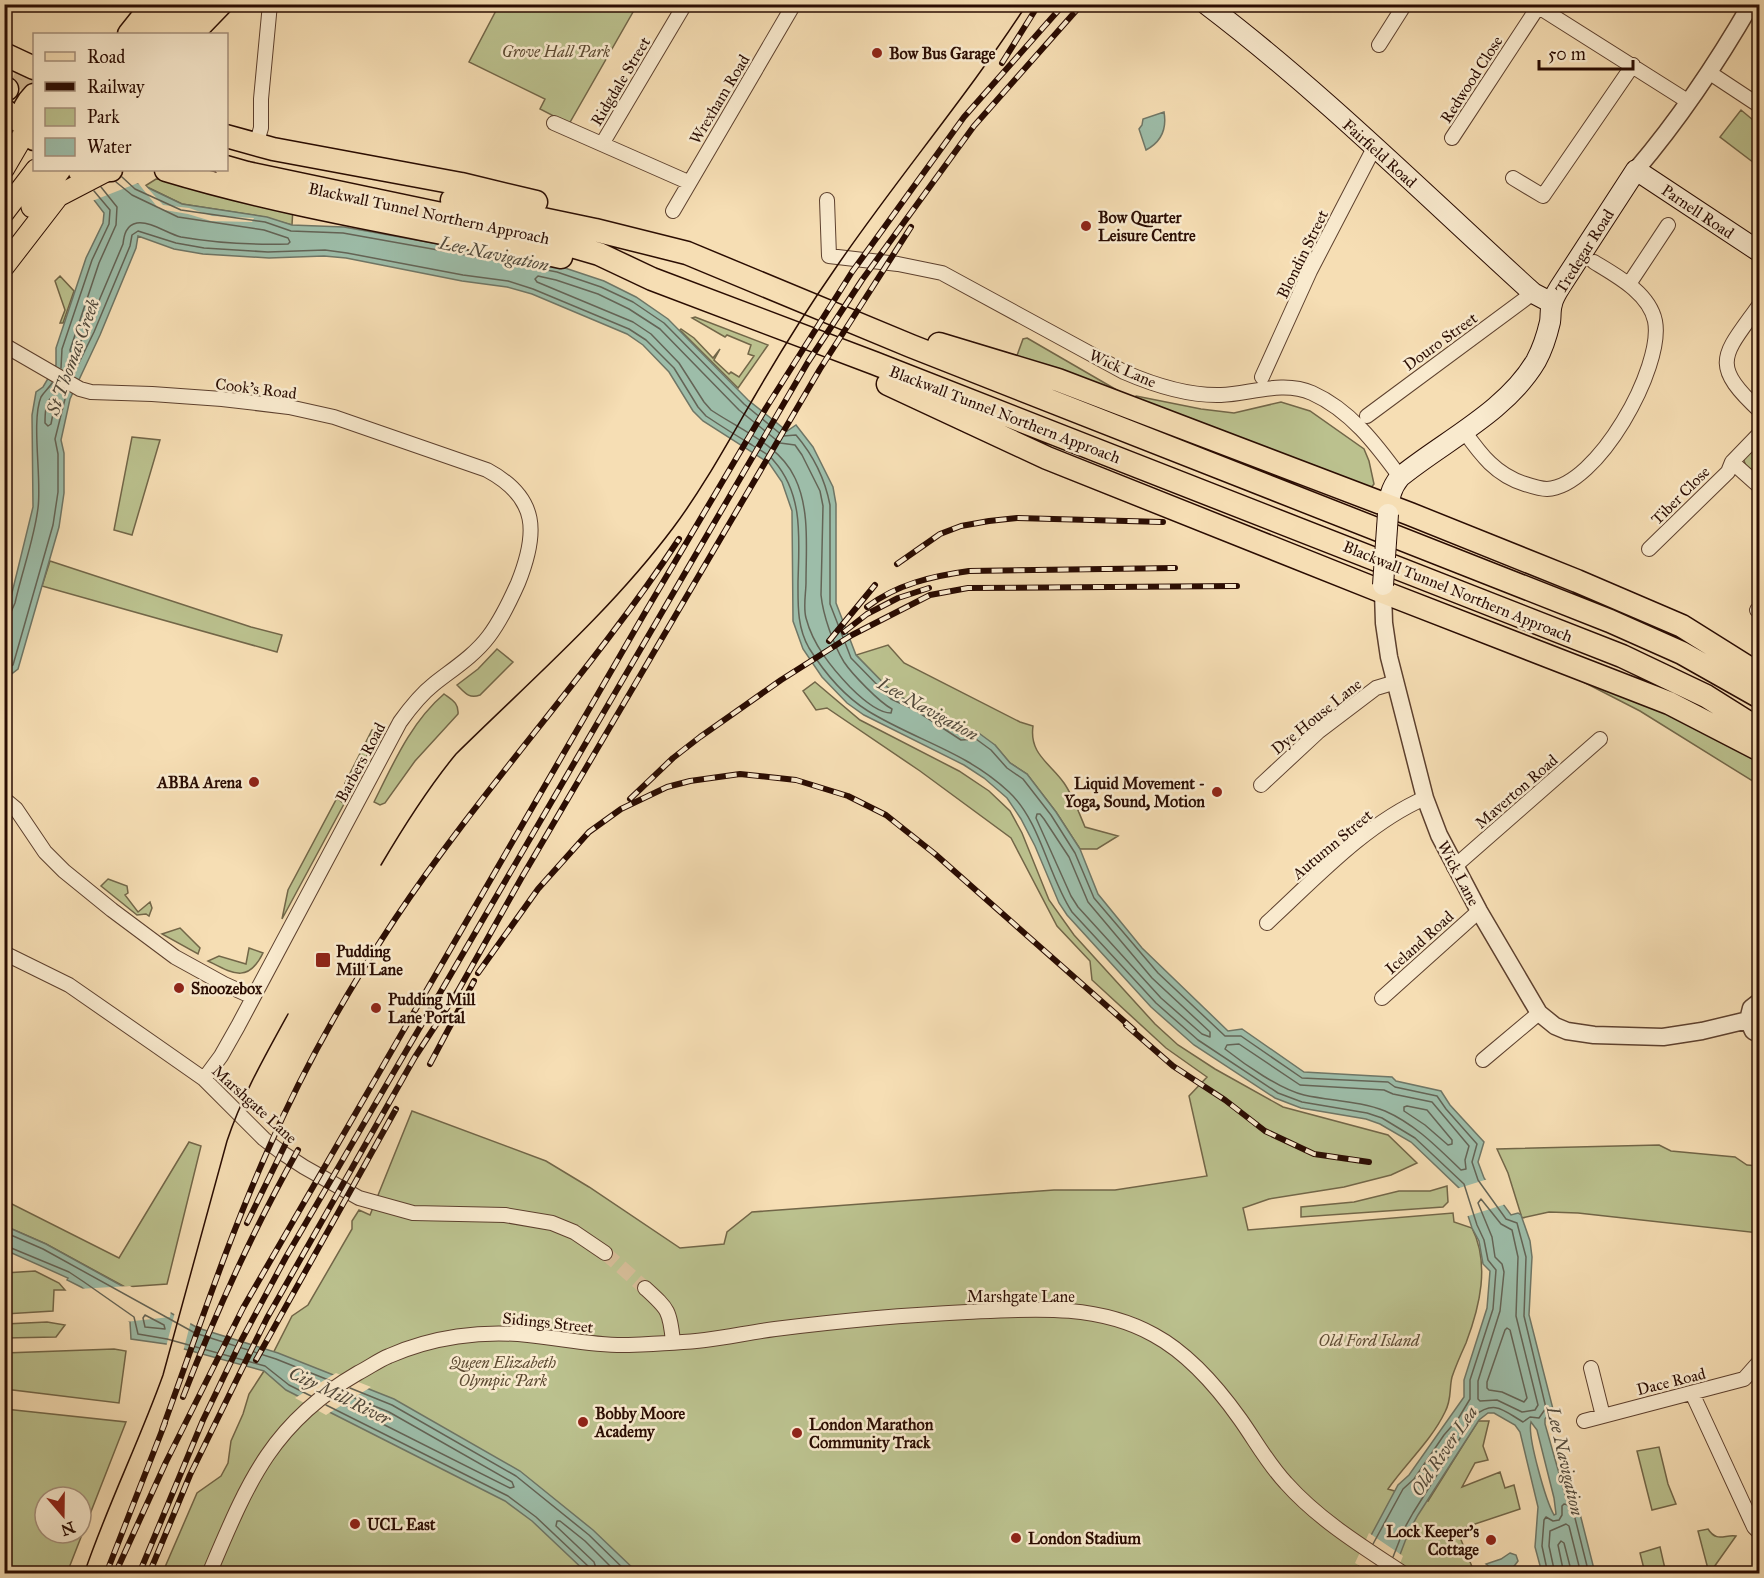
<svg xmlns="http://www.w3.org/2000/svg" width="1764" height="1578" viewBox="0 0 1764 1578" font-family="'IM FELL Great Primer',serif">
	<rect width="100%" height="100%" fill="#f6deb4"/>
	<filter id="stains"><feTurbulence type="fractalNoise" baseFrequency=".00333" numOctaves="4"/><feColorMatrix values="0 0 0 0 .2 0 0 0 0 .09 0 0 0 0 .02 0 0 0 .5 -.17"/></filter>
	<radialGradient id="worn" r=".72"><stop offset=".6" stop-color="#630" stop-opacity="0"/><stop offset="1" stop-color="#630" stop-opacity=".3"/></radialGradient>
	<path fill="#bbc18e" stroke="#726648" stroke-width="1.5" fill-rule="evenodd" d="M499 5H637L569 124 540 109 545 99 469 62Z
		M1741 110 1759 125 1760 163 1758 166 1720 137Z
		M156 179 175 181 293 207 292 225 259 216 182 204 145 186Z
		M60 276 74 291 63 323H60L65 310 55 281Z
		M695 317 768 345 738 388 680 330 681 329 694 338 713 358 720 349 714 360 729 374 731 372 739 377 754 356 748 354 751 345 727 335 725 337 692 318Z
		M1027 338 1122 393 1015 361 1023 339Z
		M1136 396 1201 409 1234 413 1281 402 1310 411 1364 449 1369 461 1374 484 1368 491 1134 399Z
		M132 437 160 440 132 535 114 530Z
		M1759 442V479L1746 466 1743 458Z
		M50 561 251 627 282 635 277 652 42 586Z
		M888 645 904 663 1020 722 1033 726C1029 754 1050 763 1064 783 1073 796 1079 813 1085 827L1118 836 1097 849H1080L1056 812 1027 774 1010 763 995 745 970 734H964L917 705 894 694 856 655Z
		M497 649 513 662 480 695C469 699 465 693 457 685L478 669Z
		M1562 671 1644 702 1759 760V785L1640 711Z
		M815 682 860 720 959 771 989 791 1010 811 1022 833 1049 900 1074 935 1155 1024 1178 1045 1215 1069 1283 1107 1388 1135 1417 1163 1391 1175 1344 1187 1269 1199 1243 1208 1248 1230 1453 1213 1454 1222 1472 1228C1490 1264 1480 1306 1466 1343 1461 1354 1456 1365 1452 1377 1449 1389 1452 1399 1445 1412 1431 1441 1406 1463 1388 1489L1428 1501 1478 1421H1489L1483 1446 1488 1460 1475 1463 1462 1487 1500 1472 1505 1488 1514 1485 1520 1509 1457 1530 1475 1574H162L197 1493 221 1476 228 1463 231 1441 243 1414 249 1394 264 1371 292 1316 308 1305 352 1229V1221L359 1210 370 1215 412 1111 546 1161 589 1187 680 1248 724 1244 727 1232 752 1212 1054 1190H1115L1207 1176 1189 1096 1207 1077 1166 1048 1092 980 1090 961 1057 926 1011 838 920 771 827 708 816 710 803 691Z
		M444 694C452 700 459 703 458 714L415 761 385 803 380 805 374 802C393 764 411 722 444 694Z
		M372 730 374 731 363 769 355 784 345 783Z
		M337 798 344 804 282 919 288 890Z
		M108 879 127 886 128 893 125 895 138 912 150 902 152 908 149 916 146 914 137 915 101 886Z
		M180 928 200 948 198 954 162 934Z
		M249 948 263 953C248 984 232 973 208 961L219 956 246 964Z
		M189 1142 201 1146 167 1284 125 1287 46 1244 5 1226 4 1200 119 1258Z
		M1659 1145 1671 1151 1735 1157 1747 1165 1759 1166V1233L1578 1213 1549 1212 1522 1218 1508 1173 1497 1149Z
		M1447 1186 1448 1202 1443 1207 1301 1217V1207L1354 1202 1399 1191H1430Z
		M35 1271 59 1283 65 1290H54L53 1311 5 1314V1273Z
		M47 1322 65 1325 56 1337 5 1338V1324Z
		M114 1349 126 1351 119 1403 5 1389V1353Z
		M5 1409 126 1422 67 1573H5ZM45 1497H81V1533H45Z
		M1659 1447 1668 1484 1676 1504 1652 1510 1637 1451Z
		M1708 1529C1717 1543 1725 1534 1736 1536L1714 1567 1708 1569 1698 1531Z
		M1660 1547 1666 1573H1645L1640 1553Z"/>
	<path fill="#9dbda9" stroke="#6f7666" stroke-width="1.5" fill-rule="evenodd" d="M1164 112C1167 129 1161 142 1146 150L1139 129 1142 125 1143 119Z
		M34 170 138 183 182 204 267 217 292 225 344 227 506 256 559 266 604 281 636 297 668 319 748 400 787 431 796 425 813 447 833 487 836 504V603L856 655 894 694 917 705 964 734 976 731 995 745 1010 763 1027 774 1056 812 1080 849 1098 894 1142 948 1228 1031 1242 1029 1304 1072 1392 1077 1396 1081 1441 1091 1450 1105 1484 1142 1478 1162 1484 1178 1511 1215 1518 1213 1521 1215 1530 1241 1532 1257 1529 1315 1553 1409 1545 1419V1424L1566 1498H1576L1595 1573H1542L1535 1547 1538 1507 1520 1432 1515 1425 1494 1413H1488L1479 1420 1418 1515 1409 1531 1393 1573H1356L1368 1541 1398 1485 1409 1475 1464 1397V1380L1487 1308 1490 1271 1483 1264 1479 1241 1472 1228 1459 1188 1411 1142 1380 1124 1366 1119 1301 1108 1275 1098 1194 1045 1151 1007 1067 915 1059 903 1035 846 1021 819 1007 798 984 778 964 765 864 715 847 703 822 677 803 649 793 621 792 511 782 482 769 463 703 421 693 411 669 372 643 345 627 334 532 294 507 287 462 281 346 258 324 256 269 258 203 254 174 249 138 236 136 248 100 335 70 399 61 440 64 453V493L59 527 18 669 5 679 4 614 10 601 33 507 32 415 36 392 43 387 56 365V348L86 258 103 223 104 213 91 196ZM1531 1422 1537 1430 1554 1498 1556 1514 1554 1515C1546 1501 1527 1436 1531 1422Z
		M5 1226 46 1244 198 1328 278 1353 394 1399 520 1471 593 1530 638 1573H587L532 1521 505 1501 286 1390 264 1371 166 1344 131 1339 130 1322 81 1287 67 1280 68 1278 5 1250Z
		M1510 1553 1516 1555 1518 1561C1510 1574 1497 1574 1486 1564L1501 1559Z"/>
	<path fill="#f6deb4" d="M4 146 34 149V170H127L142 182 163 205 189 208 212 216 254 218 252 222 211 221 188 214 159 209 138 183 92 201 83 193 53 182 5 180Z
		M1488 1179 1506 1204 1465 1217 1456 1189Z
		M130 1286 171 1310 170 1317 125 1322 77 1289Z
		M175 1312 191 1321 183 1352 166 1347Z
		M336 1373 371 1387 326 1415 295 1398Z
		M1369 1533 1403 1556 1396 1573H1371L1355 1563Z"/>
	<g fill="none" stroke-linecap="round" stroke-linejoin="round">
		<path stroke="#646456" stroke-width="1.5" d="M122 177 135 189 181 210 265 222 291 231 343 233 505 262 557 272 601 287 633 302 664 323 744 404 783 436 796 435C813 455 825 479 830 505V604L851 658 891 699 915 710 961 740 976 739 991 750 1007 768 1023 779 1051 815 1075 853 1094 898 1158 973 1225 1036H1241L1302 1078 1388 1082 1395 1087 1437 1096 1446 1109 1477 1144 1472 1162 1478 1180 1506 1219 1517 1223 1526 1257 1524 1316 1546 1408 1539 1418 1530 1417 1523 1422C1504 1411 1495 1399 1474 1416L1413 1513 1404 1529 1393 1557
			M101 187 117 207 116 225 99 263 70 350 71 355 75 353 87 329 123 244C124 235 126 225 137 223 151 221 168 234 181 237 216 243 252 245 288 244L290 242 288 238 264 230 178 217 132 195 116 182
			M538 276 556 280 598 294 629 309 660 329 739 410 780 443 795 445 802 455 820 491 823 506 821 595C823 615 833 644 844 662 852 674 879 702 892 709L891 713C878 713 860 697 850 687 831 667 813 645 806 618 803 607 806 593 806 582 806 548 810 509 795 478 780 445 739 429 711 410L704 402 679 363 651 334 633 322 537 282 535 279Z
			M61 368 62 349 92 260 109 224 110 210 94 191
			M73 375 94 332 130 246 132 235 138 231 176 243 204 248 268 252 325 250 347 253 463 275 508 281 533 289 629 329 646 340 674 368 698 407 706 416C721 426 737 436 752 445 759 450 769 454 774 461 804 495 799 540 798 582 798 605 797 627 809 648 824 672 844 696 868 711 917 741 965 751 1009 792 1041 822 1048 876 1072 912L1156 1003 1198 1040 1278 1093 1302 1102 1367 1113 1382 1118 1415 1138 1464 1184 1477 1225 1484 1240 1488 1260 1496 1270 1493 1309 1470 1380V1399L1458 1419 1444 1435 1414 1479 1403 1489 1373 1544
			M52 397 56 398 51 424 48 426 45 423C45 415 45 402 52 397Z
			M4 614 11 612 15 603C22 571 34 540 38 508 42 479 31 421 41 397 44 392 49 388 52 383
			M4 671 13 665 53 525 58 492V454L55 439 67 391
			M1037 814H1040L1044 819 1069 857 1088 902 1152 978 1210 1032V1037L1202 1034 1161 998 1078 907 1071 896 1036 818Z
			M1239 1044 1300 1085 1384 1090 1393 1094 1432 1102 1469 1146 1465 1160 1466 1169 1461 1170C1438 1148 1415 1124 1385 1111 1360 1101 1331 1101 1304 1095 1281 1090 1244 1064 1225 1049L1227 1045Z
			M1407 1106 1427 1110 1452 1140V1144L1448 1145 1425 1125 1404 1111V1107Z
			M1481 1199 1501 1224 1512 1230 1518 1257 1516 1316 1538 1405 1535 1410 1522 1412 1497 1400 1480 1401 1478 1399V1381L1500 1311 1504 1272 1502 1264 1495 1257 1492 1237 1478 1203Z
			M4 1232 43 1249 195 1333 276 1359 331 1381
			M4 1245 69 1272 84 1282 134 1317 138 1334 167 1339 265 1366 289 1385 311 1396
			M145 1315 164 1325 165 1329 145 1327 143 1318Z
			M1507 1328 1510 1330 1527 1398 1524 1402 1502 1392 1489 1390 1487 1388V1382L1505 1330Z
			M350 1388 392 1405 516 1476 589 1535 629 1574
			M333 1399 510 1488 514 1487 512 1482 389 1412 342 1393
			M326 1405 508 1496 536 1517 589 1567 590 1574
			M598 1574 594 1562 556 1526 557 1521H560L585 1541 618 1574
			M1548 1574 1542 1546 1544 1520 1546 1517 1553 1521 1559 1520 1562 1515V1506L1564 1504 1572 1506 1589 1574
			M1555 1574 1549 1546 1550 1531 1566 1524 1569 1526 1581 1574
			M1564 1574 1558 1545 1561 1541 1564 1543 1572 1574"/>
		<path stroke="#d7be99" stroke-width="14" stroke-dasharray="14 7" stroke-linecap="butt" d="M605 1253 645 1288"/>
		<path stroke="#d7be99" stroke-width="22" stroke-dasharray="22 11" stroke-linecap="butt" d="M14 75 34 83"/>
		<g stroke="#5d402e" stroke-width="16">
			<path id="minor" d="M1534 4 1689 102
				M1379 45 1405 4
				M1710 73 1760 106
				M554 123 688 182
				M1452 138 1538 7
				M602 144 685 4
				M256 145 261 128V99L270 4
				M1513 178 1543 196 1633 65
				M827 200 829 256 898 264 942 273 1124 372C1154 385 1188 396 1221 395 1250 394 1283 380 1312 393 1350 410 1376 444 1400 477
				M673 211 794 4
				M1629 284 1668 225
				M1760 304C1724 355 1708 363 1760 411
				M4 345 80 389 91 392 152 394 222 399 289 407 334 417 487 470C539 498 538 533 518 583 510 601 501 620 489 636 474 656 453 669 434 684 420 695 410 708 400 722L238 1026 221 1056 204 1079
				M1262 377 1310 271 1374 148
				M1367 416 1533 293
				M1464 431C1481 455 1496 475 1525 484 1531 486 1540 489 1547 489 1597 487 1664 367 1655 321 1649 293 1617 276 1594 262
				M1760 433 1732 462 1760 487
				M1649 549 1728 472 1732 462
				M1757 610 1760 608
				M1261 785 1318 732 1376 688 1396 682
				M4 799 16 809 45 852 64 871 112 910 175 957 224 984 253 997
				M1454 867 1600 739
				M1267 923C1314 880 1365 824 1425 798
				M4 953 69 985 154 1044 204 1079 264 1139 281 1152 304 1167 359 1198 413 1213 505 1215 552 1223 574 1232 605 1253
				M1382 998 1479 911
				M1483 1060 1539 1013
				M645 1288C668 1309 670 1310 673 1342
				M1591 1368 1603 1416
				M1692 1393 1754 1527 1760 1533
				M1584 1421 1744 1379 1760 1361
				M209 1574C247 1485 270 1424 358 1373 368 1368 379 1360 389 1356 432 1337 482 1330 528 1335 561 1338 594 1346 627 1345 653 1344 680 1343 705 1340 729 1337 752 1332 775 1329 839 1321 903 1315 967 1312 1030 1309 1097 1303 1154 1335 1189 1354 1218 1388 1240 1419 1255 1440 1268 1464 1286 1483 1319 1520 1363 1547 1404 1574"/>
		</g>
		<g stroke="#5d402e" stroke-width="19">
			<path id="tertiary" d="M1636 170C1680 118 1717 63 1751 4
				M1383 592 1384 623 1389 657 1425 798 1439 835 1479 911 1539 1013 1555 1026 1567 1031 1594 1035 1663 1037 1702 1031 1748 1020
				M1760 1001 1751 1008 1748 1020 1753 1031 1760 1035"/>
		</g>
		<g stroke="#2a0c02" stroke-width="22">
			<path id="secondary" d="M1206 4C1322 92 1425 195 1533 293L1552 303
				M1388 514C1389 499 1390 489 1400 477 1444 441 1506 412 1536 361 1542 350 1547 335 1550 322 1551 316 1550 310 1552 304 1553 298 1557 292 1560 287L1636 170 1760 252"/>
		</g>
		<g stroke="#2a0c02" stroke-width="23">
			<path id="primary" d="M146 34 170 4
				M170 34 199 4
				M4 168 25 132
				M32 207 60 170
				M4 212 36 170
				M4 266 58 196 106 171"/>
		</g>
		<g stroke="#2a0c02" stroke-width="25">
			<path id="trunk" d="M129 34 153 4
				M192 34 221 4
				M4 54 34 68
				M4 88 7 89
				M34 95C20 109 18 126 34 139
				M4 110 22 123
				M226 136 273 149 461 184 536 202
				M226 167 247 173 517 230 599 254 652 279 874 363 1622 656 1706 696 1760 730
				M79 170 85 171 111 170
				M166 170C295 209 429 228 561 257
				M452 200 595 230 687 253 911 346 1610 621 1682 653 1760 697
				M939 344 1058 380 1410 514 1577 581 1682 626 1760 675
				M888 384 1047 458 1383 592 1669 703 1760 750"/>
		</g>
		<use href="#minor" stroke="#f9eace" stroke-width="14"/>
		<use href="#tertiary" stroke="#f9eace" stroke-width="16"/>
		<use href="#secondary" stroke="#f9eace" stroke-width="20"/>
		<use href="#primary" stroke="#f6deb4" stroke-width="21"/>
		<use href="#trunk" stroke="#f6deb4" stroke-width="22"/>
		<path stroke="#2a0c02" stroke-width="1.5" d="M381 865C404 826 427 789 456 754 530 681 610 612 673 528 703 488 728 442 753 399 779 354 807 309 837 266 898 177 968 95 1027 4
			M84 1574C107 1506 139 1442 163 1375L227 1141C242 1096 265 1056 288 1014"/>
		<g stroke="#2a0c02" stroke-width="6">
			<path id="rail" d="M1002 63 1039 4
				M897 564 940 534 961 526 989 521 1017 518 1163 522
				M867 607C897 584 933 576 969 571L1175 568
				M844 632 867 614 898 598 929 588
				M829 641 875 585
				M630 799 673 758 700 737 781 680 852 635 930 595 968 588 1237 586
				M478 973 538 889 589 832 621 809 667 787 690 781 740 774 796 780 848 796 886 815 935 854 1134 1030
				M1126 1025 1173 1066 1225 1100 1265 1131 1314 1154 1369 1162
				M430 1064 474 981
				M247 1223 287 1141
				M256 1360 396 1109
				M183 1397C216 1312 253 1230 298 1150
				M162 1430C196 1337 227 1242 267 1152 302 1071 346 993 395 919 483 787 592 671 679 539
				M106 1574 165 1423
				M115 1574 166 1462 243 1308 643 616 766 408 852 272 964 117 1064 4
				M139 1574 203 1420 241 1341 286 1257 808 362 862 280 974 126 1082 4
				M149 1574 190 1475 267 1318 415 1057 458 991 522 877 820 369 911 227"/>
		</g>
		<use href="#rail" stroke="#f9eace" stroke-width="4" stroke-dasharray="11" stroke-linecap="butt"/>
		<g stroke="#2a0c02" stroke-width="22" stroke-linecap="butt">
			<path id="secondary-bridge" d="M1383 585 1388 514"/>
		</g>
		<use href="#secondary-bridge" stroke="#f9eace" stroke-width="20"/>
	</g>
	<g fill="#8f2418" stroke="#f9eace" stroke-width="2">
		<circle cx="877" cy="53" r="6"/>
		<circle cx="1086" cy="226" r="6"/>
		<circle cx="254" cy="782" r="6"/>
		<circle cx="1217" cy="792" r="6"/>
		<rect x="315" y="952" width="16" height="16" rx="3"/>
		<circle cx="179" cy="988" r="6"/>
		<circle cx="376" cy="1008" r="6"/>
		<circle cx="583" cy="1422" r="6"/>
		<circle cx="797" cy="1433" r="6"/>
		<circle cx="355" cy="1524" r="6"/>
		<circle cx="1016" cy="1538" r="6"/>
		<circle cx="1491" cy="1540" r="6"/>
	</g>
	<g text-anchor="middle" stroke-width="5" stroke-linejoin="round" paint-order="stroke">
		<g font-size="16" font-style="italic" fill="#5d4b33" stroke="#f9eace">
			<text x="556" y="57">Grove Hall Park</text>
			<text x="1369" y="1346">Old Ford Island</text>
			<text x="503" y="1368">Queen Elizabeth<tspan x="503" dy="18">Olympic Park</tspan></text>
		</g>
		<g font-size="16" font-weight="bold" fill="#2a0c02" stroke="#f9eace" text-anchor="start">
			<text x="889" y="59">Bow Bus Garage</text>
			<text x="1098" y="223">Bow Quarter<tspan x="1098" dy="18">Leisure Centre</tspan></text>
			<text x="242" y="788" text-anchor="end">ABBA Arena</text>
			<text x="1205" y="789" text-anchor="end">Liquid Movement -<tspan x="1205" dy="18">Yoga, Sound, Motion</tspan></text>
			<text x="336" y="957">Pudding<tspan x="336" dy="18">Mill Lane</tspan></text>
			<text x="191" y="994">Snoozebox</text>
			<text x="388" y="1005">Pudding Mill<tspan x="388" dy="18">Lane Portal</tspan></text>
			<text x="595" y="1419">Bobby Moore<tspan x="595" dy="18">Academy</tspan></text>
			<text x="809" y="1430">London Marathon<tspan x="809" dy="18">Community Track</tspan></text>
			<text x="367" y="1530">UCL East</text>
			<text x="1479" y="1537" text-anchor="end">Lock Keeper's<tspan x="1479" dy="18">Cottage</tspan></text>
			<text x="1028" y="1544">London Stadium</text>
		</g>
		<g font-size="16" fill="#2a0c02" stroke="#f9eace">
			<text transform="translate(1471 79) rotate(-57)" y="6">Redwood Close</text>
			<text transform="translate(620 81) rotate(-59)" y="6">Ridgdale Street</text>
			<text transform="translate(719 99) rotate(-59)" y="6">Wrexham Road</text>
			<text transform="translate(1380 153) rotate(42)" y="6">Fairfield Road</text>
			<text transform="translate(1698 211) rotate(34)" y="6">Parnell Road</text>
			<text transform="translate(429 213) rotate(12)" y="6">Blackwall Tunnel Northern Approach</text>
			<text transform="translate(1584 251) rotate(-58)" y="6">Tredegar Road</text>
			<text transform="translate(1302 254) rotate(-64)" y="6">Blondin Street</text>
			<text transform="translate(1440 341) rotate(-36)" y="6">Douro Street</text>
			<text transform="translate(1123 368) rotate(24)" y="6">Wick Lane</text>
			<text transform="translate(256 388) rotate(7)" y="6">Cook's Road</text>
			<text transform="translate(1005 414) rotate(21)" y="6">Blackwall Tunnel Northern Approach</text>
			<text transform="translate(1680 495) rotate(-45)" y="6">Tiber Close</text>
			<text transform="translate(1458 591) rotate(22)" y="6">Blackwall Tunnel Northern Approach</text>
			<text transform="translate(1316 716) rotate(-39)" y="6">Dye House Lane</text>
			<text transform="translate(360 762) rotate(-62)" y="6">Barbers Road</text>
			<text transform="translate(1516 791) rotate(-41)" y="6">Maverton Road</text>
			<text transform="translate(1332 844) rotate(-40)" y="6">Autumn Street</text>
			<text transform="translate(1459 873) rotate(62)" y="6">Wick Lane</text>
			<text transform="translate(1419 942) rotate(-42)" y="6">Iceland Road</text>
			<text transform="translate(255 1104) rotate(42)" y="6">Marshgate Lane</text>
			<text x="1021" y="1302">Marshgate Lane</text>
			<text transform="translate(548 1322) rotate(6)" y="6">Sidings Street</text>
			<text transform="translate(1671 1381) rotate(-14)" y="6">Dace Road</text>
		</g>
		<g font-size="18" font-style="italic" fill="#524a3c" stroke="#f9eace">
			<text transform="translate(494 254) rotate(12)" y="6">Lee Navigation</text>
			<text transform="translate(73 357) rotate(-70)" y="6">St Thomas Creek</text>
			<text transform="translate(928 709) rotate(29)" y="6">Lee Navigation</text>
			<text transform="translate(340 1396) rotate(26)" y="6">City Mill River</text>
			<text transform="translate(1444 1451) rotate(-56)" y="6">Old River Lea</text>
			<text transform="translate(1565 1461) rotate(77)" y="6">Lee Navigation</text>
		</g>
	</g>
	<rect width="1764" height="1578" fill="none" stroke="#f6deb4" stroke-width="24"/>
	<rect x="6" y="6" width="1752" height="1566" fill="none" stroke="#2a0c02" stroke-width="3"/>
	<rect x="12" y="12" width="1740" height="1554" fill="none" stroke="#2a0c02" stroke-width="1.5"/>
	<rect x="33" y="33" width="195" height="138" fill="#f9eace" stroke="#a6917c" stroke-width="1.5"/>
	<rect x="45" y="52" width="30" height="9" fill="#f6deb4" stroke="#a6917c" stroke-width="1.5"/>
	<text x="87" y="63" font-size="18" fill="#2a0c02">Road</text>
	<rect x="45" y="82" width="30" height="9" fill="#2a0c02" stroke="#a6917c" stroke-width="1.5"/>
	<text x="87" y="93" font-size="18" fill="#2a0c02">Railway</text>
	<rect x="45" y="108" width="30" height="18" fill="#bbc18e" stroke="#a6917c" stroke-width="1.5"/>
	<text x="87" y="123" font-size="18" fill="#2a0c02">Park</text>
	<rect x="45" y="138" width="30" height="18" fill="#9dbda9" stroke="#a6917c" stroke-width="1.5"/>
	<text x="87" y="153" font-size="18" fill="#2a0c02">Water</text>
	<g transform="translate(63 1515) rotate(160)"><circle r="28" fill="#f9eace" stroke="#a6917c" stroke-width="1.5"/>
	<path d="M0-4.5L10 22L0 15L-10 22Z" fill="#8f2418"/>
	<text y="-9" font-size="16" font-weight="bold" text-anchor="middle" fill="#2a0c02">N</text>
	</g>
	<path d="M1539 60v9h94v-9" fill="none" stroke="#2a0c02" stroke-width="3"/>
	<text x="1548" y="60" font-size="18" fill="#2a0c02" stroke="#f9eace" stroke-width="4.5" paint-order="stroke">50 m</text>
	<rect width="100%" height="100%" filter="url(#stains)"/>
	<rect width="100%" height="100%" fill="url(#worn)"/>
</svg>
